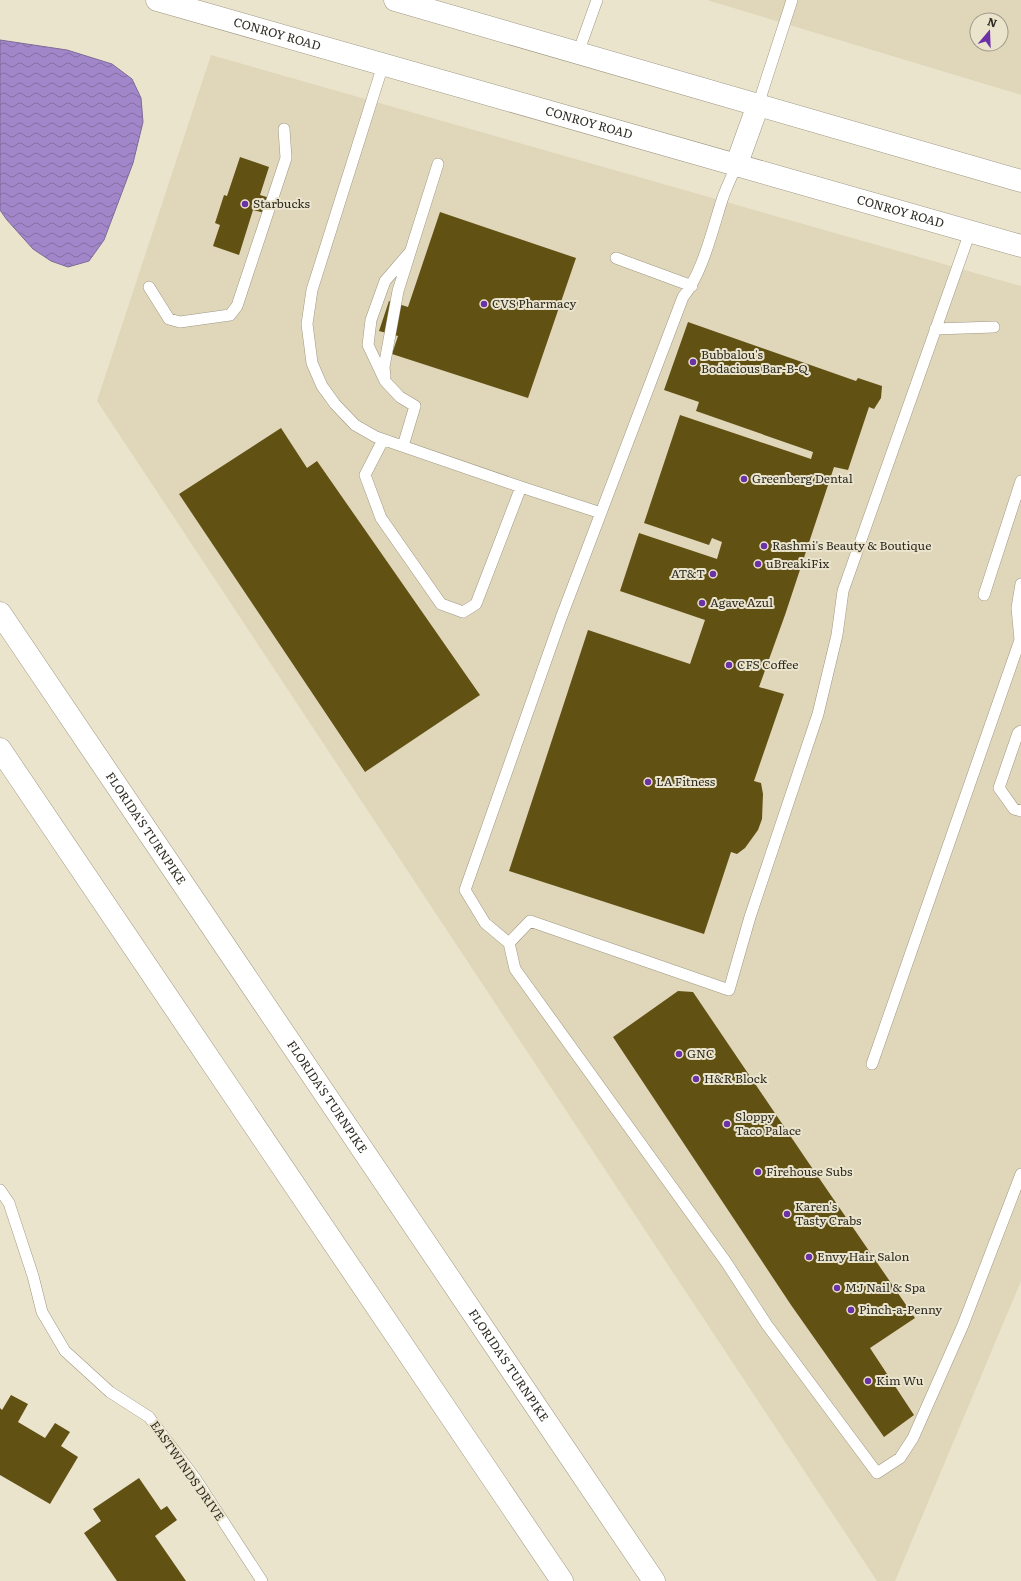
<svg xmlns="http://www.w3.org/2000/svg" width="1021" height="1581" viewBox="0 0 1021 1581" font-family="Literata,serif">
	<defs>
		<pattern id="water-waves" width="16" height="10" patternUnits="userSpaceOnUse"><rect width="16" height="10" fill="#a186c9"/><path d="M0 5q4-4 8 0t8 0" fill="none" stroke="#846ea3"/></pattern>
	</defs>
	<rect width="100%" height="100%" fill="#ebe4cd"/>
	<path fill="#e0d7ba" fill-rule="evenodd" d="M707 0H1021V95ZM977 20H1001V44H977Z
		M211 55 1021 286V1281L895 1581H877L97 401Z"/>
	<path fill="url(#water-waves)" stroke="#7e6b97" d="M0 40 67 50 112 64 132 79 141 98 143 122 133 163 104 240 89 261 68 267 51 261 33 249 7 220 0 210Z"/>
	<path fill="#615113" d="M240 157 269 167 260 195 270 198 265 213 253 210 239 255 213 246 220 225 215 223 224 195 227 196Z
		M440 212 576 258 528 398 392 354 398 336 379 331 389 301 408 307Z
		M688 322 856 381 858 378 882 386 881 398 874 409 869 407 848 470 834 467 785 615 759 687 784 694 754 781 761 783 763 794 762 819 758 830 745 848 737 854 731 852 704 934 509 871 588 630 690 664 705 620 620 591 639 533 717 559 722 542 712 538 709 545 644 523 680 415 811 459 813 452 696 411 699 402 664 390Z
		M281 428 307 468 317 461 480 695 365 772 179 494Z
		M678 991 693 992 806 1159 915 1318 870 1348 914 1415 884 1437 791 1305 613 1037Z
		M11 1395 28 1404 18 1422 45 1438 55 1423 70 1432 61 1446 78 1457 50 1504 0 1475V1408L2 1410Z
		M139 1478 161 1510 167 1506 177 1520 155 1536 186 1581H117L84 1533 101 1521 93 1509Z"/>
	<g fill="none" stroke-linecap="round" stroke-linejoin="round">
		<g stroke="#9e9782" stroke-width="12">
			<path id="service" d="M578 53 597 0
				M383 65 312 290 307 324 312 363 322 386 335 404 355 425 376 437 521 487 476 604 463 612 441 604 381 518 365 475 383 440
				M758 105 792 0
				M970 232 843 591 837 635 818 714 750 917 729 990 530 921 509 943 515 969 726 1262 767 1325 877 1473 900 1458 913 1438 963 1325 1021 1174
				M616 258 692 286
				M149 287 169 319 180 322 230 315 237 306 286 158 284 129
				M935 329 994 327
				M385 376 384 367 398 291 438 164
				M403 446 415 406 400 397 385 381 368 345 371 320 385 281 410 252
				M521 487 601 513
				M984 595 1021 481
				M1021 731 1018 733 999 788 1014 809 1021 811
				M509 943 485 923 465 890 561 618 683 297C703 273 713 227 723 197 727 186 732 176 736 166
				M872 1064 1020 640 1017 608 1021 584
				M0 1190 9 1203 33 1276 42 1312 65 1351 110 1392 149 1417 195 1478 262 1581"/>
		</g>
		<g stroke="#9e9782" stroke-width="23">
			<g id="secondary">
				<path id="s1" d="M157 0 1021 246"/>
				<path d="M395 0 1021 181"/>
				<path d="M736 166 758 105"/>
			</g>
		</g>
		<g stroke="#9e9782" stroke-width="23">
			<g id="motorway">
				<path id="s2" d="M0 613 654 1581"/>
				<path d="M0 749 562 1581"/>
			</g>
		</g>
		<use href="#service" stroke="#fff" stroke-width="11"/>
		<use href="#secondary" stroke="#fff" stroke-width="22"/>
		<use href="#motorway" stroke="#fff" stroke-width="22"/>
	</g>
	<g fill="#6c31a7" stroke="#ebe4cd" stroke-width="1.5">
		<circle cx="245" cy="204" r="4"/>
		<circle cx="484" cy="304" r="4"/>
		<circle cx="693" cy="362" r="4"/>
		<circle cx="744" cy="479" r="4"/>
		<circle cx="764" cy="546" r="4"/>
		<circle cx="758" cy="564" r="4"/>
		<circle cx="713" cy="574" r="4"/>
		<circle cx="702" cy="603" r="4"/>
		<circle cx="729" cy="665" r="4"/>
		<circle cx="648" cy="782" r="4"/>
		<circle cx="679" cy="1054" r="4"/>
		<circle cx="696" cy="1079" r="4"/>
		<circle cx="727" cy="1124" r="4"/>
		<circle cx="758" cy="1172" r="4"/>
		<circle cx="787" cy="1214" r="4"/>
		<circle cx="809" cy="1257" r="4"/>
		<circle cx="837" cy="1288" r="4"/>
		<circle cx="851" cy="1310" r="4"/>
		<circle cx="868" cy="1381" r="4"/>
	</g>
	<g text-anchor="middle" stroke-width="4" stroke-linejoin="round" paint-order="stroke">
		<g font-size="12" fill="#2d2b22" stroke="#ebe4cd">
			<text dy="4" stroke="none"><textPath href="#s1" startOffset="125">CONROY ROAD</textPath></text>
			<text dy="4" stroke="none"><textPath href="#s1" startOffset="449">CONROY ROAD</textPath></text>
			<text dy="4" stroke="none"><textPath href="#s1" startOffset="773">CONROY ROAD</textPath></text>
			<text dy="4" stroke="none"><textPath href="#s2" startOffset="260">FLORIDA'S TURNPIKE</textPath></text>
			<text dy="4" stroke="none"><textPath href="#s2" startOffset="584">FLORIDA'S TURNPIKE</textPath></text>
			<text dy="4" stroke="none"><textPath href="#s2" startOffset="908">FLORIDA'S TURNPIKE</textPath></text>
			<text transform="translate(187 1471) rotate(55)" y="4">EASTWINDS DRIVE</text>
		</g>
		<g font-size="12" fill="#2d2b22" stroke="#ebe4cd" text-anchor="start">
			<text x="253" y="208">Starbucks</text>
			<text x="492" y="308">CVS Pharmacy</text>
			<text x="701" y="359">Bubbalou's<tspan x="701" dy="14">Bodacious Bar-B-Q</tspan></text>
			<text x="752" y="483">Greenberg Dental</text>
			<text x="772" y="550">Rashmi's Beauty &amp; Boutique</text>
			<text x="766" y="568">uBreakiFix</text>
			<text x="705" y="578" text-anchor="end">AT&amp;T</text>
			<text x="710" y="607">Agave Azul</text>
			<text x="737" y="669">CFS Coffee</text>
			<text x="656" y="786">LA Fitness</text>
			<text x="687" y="1058">GNC</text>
			<text x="704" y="1083">H&amp;R Block</text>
			<text x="735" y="1121">Sloppy<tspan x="735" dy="14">Taco Palace</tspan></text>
			<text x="766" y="1176">Firehouse Subs</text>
			<text x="795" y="1211">Karen's<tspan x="795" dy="14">Tasty Crabs</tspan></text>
			<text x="817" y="1261">Envy Hair Salon</text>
			<text x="845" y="1292">MJ Nail &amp; Spa</text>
			<text x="859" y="1314">Pinch-a-Penny</text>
			<text x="876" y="1385">Kim Wu</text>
		</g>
	</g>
	<g transform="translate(989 32) rotate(19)"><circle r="19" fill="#ebe4cd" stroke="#9f9a89"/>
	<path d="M0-3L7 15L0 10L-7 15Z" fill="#6c31a7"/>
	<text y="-6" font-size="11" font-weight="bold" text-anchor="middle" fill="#2d2b22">N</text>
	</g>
</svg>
